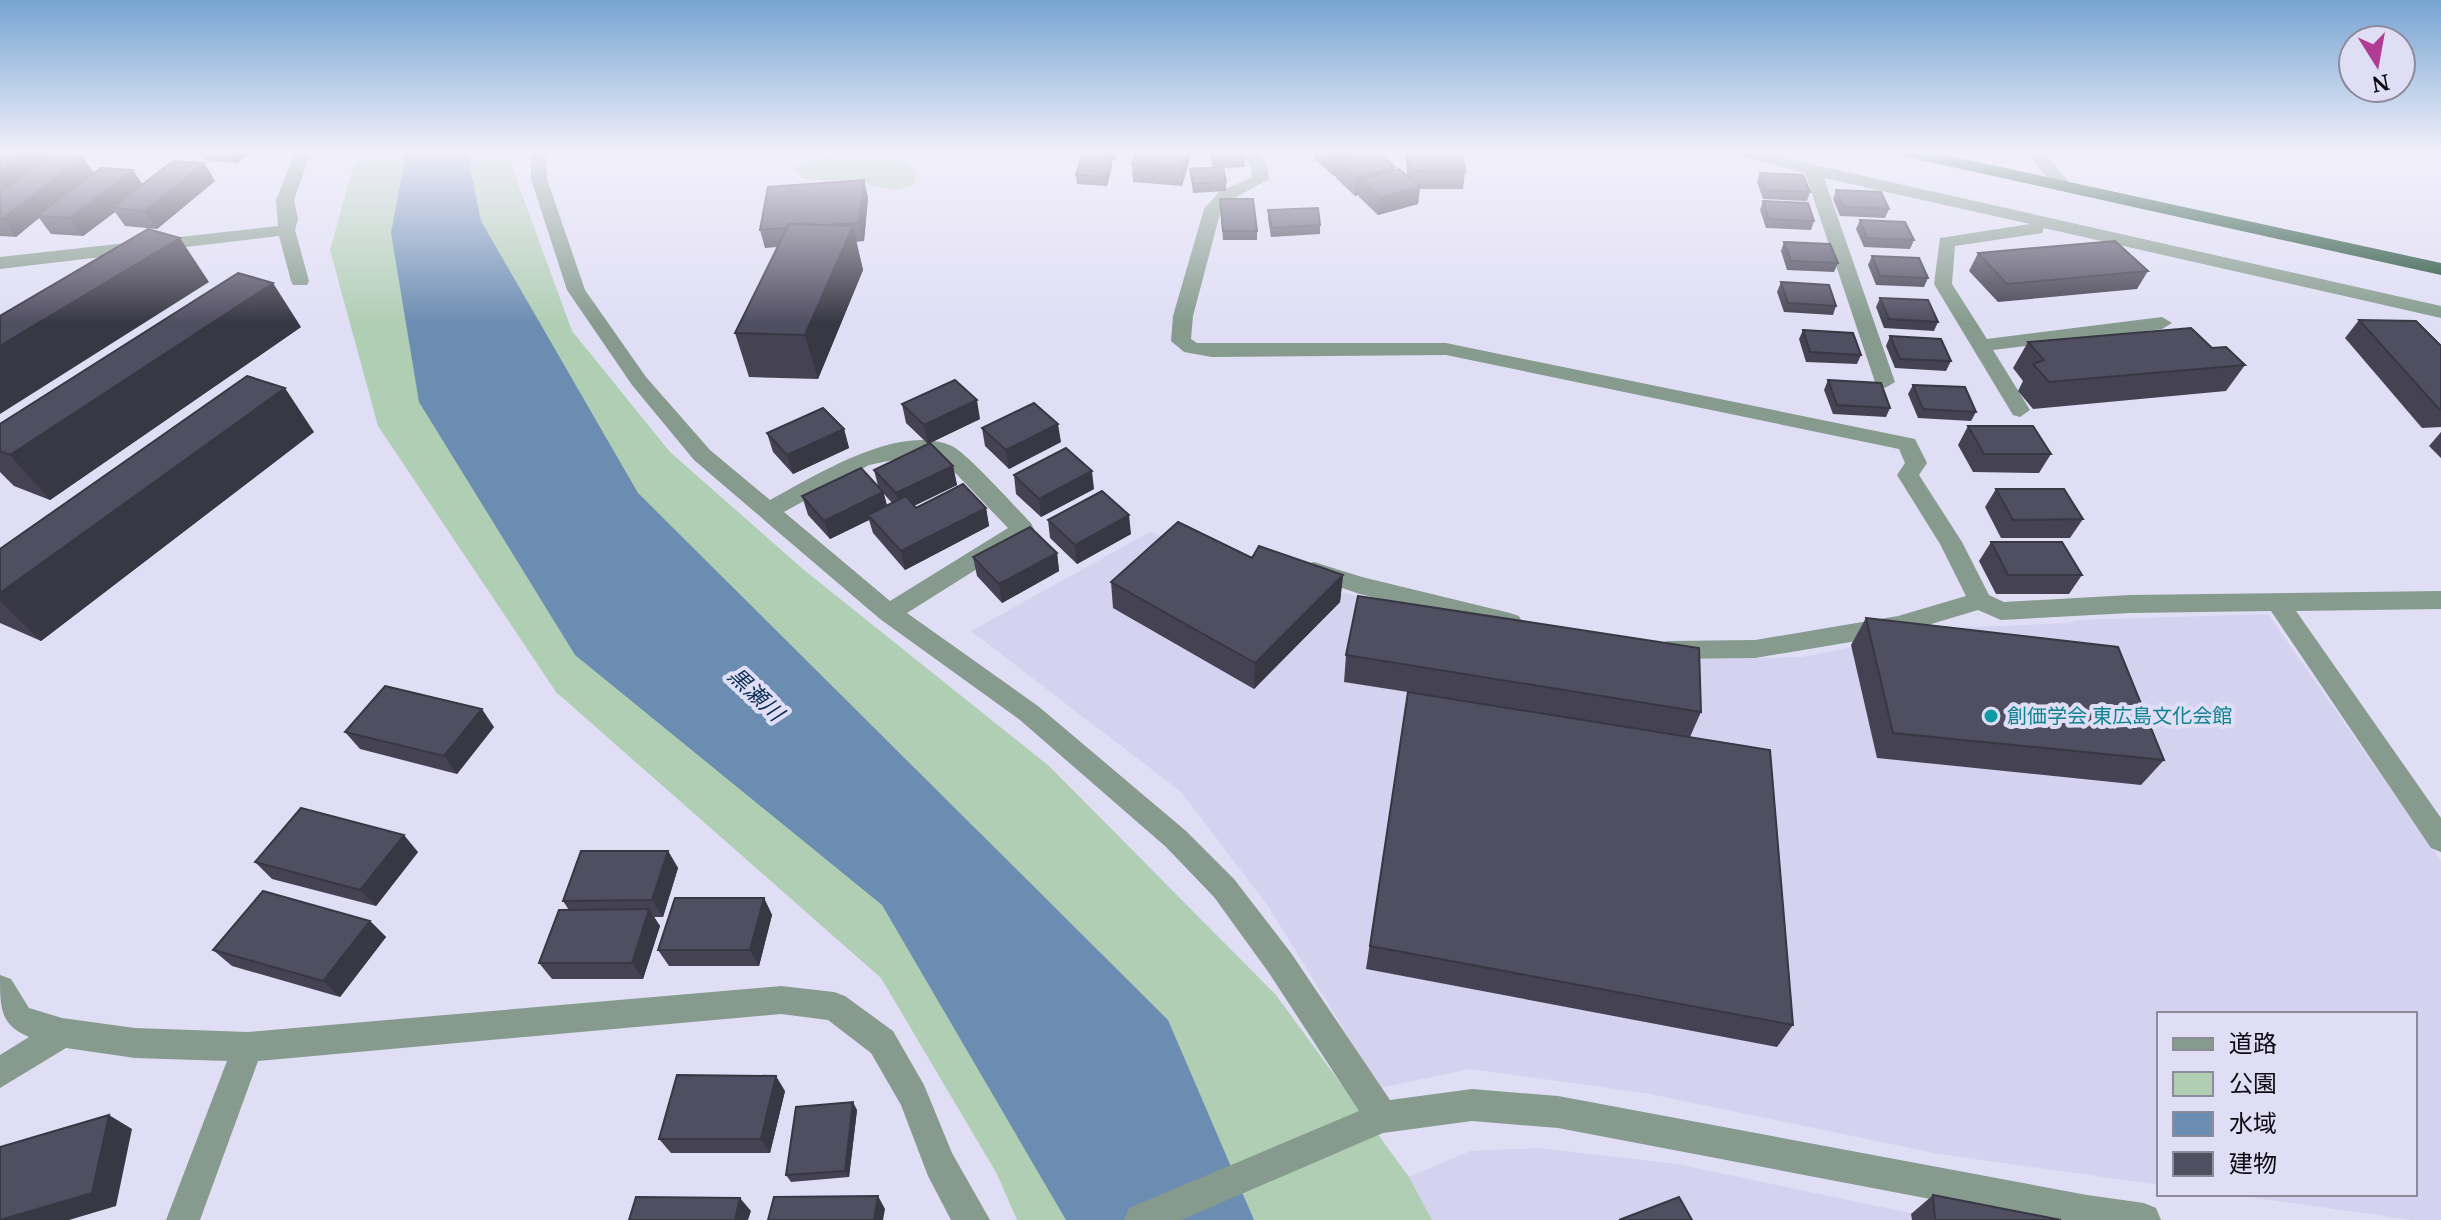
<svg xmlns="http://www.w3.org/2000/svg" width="2441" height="1220" viewBox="0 0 2441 1220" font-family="'Noto Serif','Noto Sans JP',serif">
	<rect width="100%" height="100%" fill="#e0def5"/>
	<path fill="#d5d2f0" d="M1150 532 1348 594 1486 627 1695 659 1802 657 1947 628 2069 623 2077 620 2268 614 2441 861V1220H2412L2227 1194H2415V1014H2159V1185L1939 1154 1645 1093 1470 1069 1380 1088 1268 906 1181 792 971 631Z
		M1539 1148 1677 1164 1943 1220H1432L1409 1177 1470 1151Z"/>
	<path fill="#b0ceb4" d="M908 152 907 161 917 174 914 185 897 190 875 187 861 180H805L793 168 839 153Z
		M357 153H511L509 159 572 331 670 452 804 570 1049 766 1276 995 1409 1177 1432 1220H1017L997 1174 881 978 556 692 378 426 330 250Z"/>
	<path fill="#6c8db2" d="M406 153H467L481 221 638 493 1168 1020 1254 1220H1066L882 905 575 655 419 402 391 233Z"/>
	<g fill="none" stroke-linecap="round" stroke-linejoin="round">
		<path fill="#869b8e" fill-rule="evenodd" d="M295 152H311L294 200 298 219 295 230 309 281 307 285H293L291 281 279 236 0 269V257L278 226 276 200Z
			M531 152H547V179L585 290 646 377 710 450 770 500C815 476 899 422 952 446 967 453 1016 508 1031 523L1034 529 1031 535 907 613 1038 706 1186 831 1234 879 1291 953 1390 1100 1472 1089 1558 1096 2087 1195 2144 1203 2156 1208 2161 1220H2040L1558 1128 1472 1121 1383 1133 1181 1220H1124L1129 1208 1359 1111 1269 973 1214 897 1166 847 1020 720 880 619 694 460 632 385 567 290 531 179ZM917 455 941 458 1008 528 890 601 784 512 869 465Z
			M1238 152H1256L1267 166 1269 179 1231 200 1221 210 1193 316 1191 339 1197 343H1446L1915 439 1927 463 1919 475 1962 542 1989 595 2004 602 2130 595 2441 591V609L2296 611 2441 818V852L2431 848 2271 611 2130 613 2001 620 1978 610 1898 634 1755 658 1668 659 1659 657 1656 650 1659 643 1668 641 1755 640 1898 616 1966 596 1940 544 1897 475 1905 463 1899 449 1446 355 1212 357 1184 352 1171 341 1173 316 1204 209 1219 192 1252 177 1251 167Z
			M1725 152H1757L2441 306V318L2044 228 2042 233 2036 234 1955 246 1952 284 1987 339 2162 317 2172 323 2162 329 1993 350 2030 410 2020 417 2013 415 1934 284 1940 238 2030 224 1824 178 1895 382 1885 388 1875 382 1805 173Z
			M2026 152H2043L2070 183 2073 187 2070 191H2058Z
			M1314 562 1362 577 1510 613 1519 616 1522 622 1519 628 1510 631 1360 594 1306 576 1302 570 1306 564Z
			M0 975 11 979 29 1008 62 1018 135 1028 248 1032 781 986 834 992 845 996 893 1031 924 1085 952 1153 990 1220H951L928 1176 901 1105 871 1053 828 1020 781 1014 258 1061 200 1220H166L227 1061 135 1058 66 1048 0 1088V1055L29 1037C0 1025 0 1008 0 975Z"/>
		<path fill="#1d4c34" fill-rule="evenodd" d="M1899 152H1932L2441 263V275L1907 157Z"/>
	</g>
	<path fill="#454353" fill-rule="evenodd" d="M0 152H64L59 156 83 157 94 173 142 185 204 163 215 181 157 229 125 226 115 212 83 236 51 234 39 218 16 237 0 236Z
		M201 152H250L237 163 206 160Z
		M1083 152H1118L1116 160H1112V166L1107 186 1077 184 1076 175 1084 155Z
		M1210 152H1244L1245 167 1223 168 1226 182V191L1193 193 1190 169 1213 168Z
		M1315 152H1378L1395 167V170L1407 175 1405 152H1462L1465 172 1463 189H1420L1418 204 1378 215 1359 197V195L1355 196 1336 178V176H1334L1315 159Z
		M1191 155 1182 186 1133 182 1132 164Z
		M1760 173 1810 192 1807 201 1763 199 1757 182Z
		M864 180 868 198 864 241 856 242 863 270 818 379 749 377 735 333 777 247 765 248 760 230Z
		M1836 190 1889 209 1885 218 1840 216 1833 199Z
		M1220 199 1257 231V240H1223Z
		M1763 201 1814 221 1811 230 1766 228 1760 210Z
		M1268 210 1320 225V234L1271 237 1268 219Z
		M1860 220 1914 240 1910 249 1864 247 1856 229Z
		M1784 242 1838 263 1834 272 1787 270 1781 251Z
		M1978 253 2148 271 2137 289 1998 302 1969 271Z
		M1872 256 1928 278 1924 287 1876 285 1868 265Z
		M1781 282 1836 306 1833 315 1784 312 1777 292Z
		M1880 298 1938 322 1934 331 1884 328 1876 307Z
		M2359 320 2441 346V427L2422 428 2345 338Z
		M301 327 50 500 14 486 0 472V424Z
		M1803 330 1861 355 1857 364 1806 362 1799 339Z
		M1890 336 1951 361 1946 371 1895 368 1886 346Z
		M2028 342 2212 348 2245 365 2226 391 2033 409 2018 391 2023 381 2013 368Z
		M1828 380 1890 408 1886 417 1833 414 1824 390Z
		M1913 385 1976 412 1971 421 1918 418 1908 394Z
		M902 404 980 419 930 443 953 466 957 485 914 506 916 508H986L989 526 905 570 873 533 869 520 830 539 808 515 802 496 878 486 874 470 928 444 906 423ZM884 494 892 503 887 505Z
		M1968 426 2051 454 2039 473 1973 472 1958 445Z
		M982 428 1061 442 1009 469 985 446Z
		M844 429 849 448 793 474 773 452 767 433Z
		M314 432 41 641 0 623V549Z
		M2441 432V458L2429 446Z
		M1014 475 1094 489 1041 517 1016 494Z
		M1996 489 2083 519 2070 538H2001L1985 507Z
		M1048 520 1131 534 1077 564 1050 538Z
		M1991 542 2082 575 2069 594H1996L1979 561Z
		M1057 553 1059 571 1002 603 977 576 973 557Z
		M1252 558 1343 575 1340 602 1254 689 1113 608 1111 582Z
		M1866 618 2164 760 2141 785 1877 758 1851 645Z
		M1346 655 1701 712 1690 737 1793 1025 1777 1047 1366 969 1408 692 1344 682Z
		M494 727 457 774 360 749 345 732Z
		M668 851 678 868 663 917H654L660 926 643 979H552L539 963 569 910 563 901Z
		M418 852 376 906 272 879 255 862Z
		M764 898 772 915 759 966H669L658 950Z
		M370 921 386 937 340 997 232 966 213 950Z
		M785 1091 770 1153H671L659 1139Z
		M857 1110 849 1177 791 1182 786 1175Z
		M1933 1195 2061 1220H1912L1911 1214Z"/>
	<path fill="#383744" d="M27 152H64L8 194 0 183V172Z
		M231 152H250L237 163Z
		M1186 152H1191V155L1182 186 1181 168Z
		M1357 152H1373L1337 161 1336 176H1334L1335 159Z
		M83 157 95 175 37 216 39 218 16 237 2 219Z
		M1111 157 1112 166 1107 186 1106 177Z
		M204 163 215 181 157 229 145 211Z
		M1395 167 1393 185 1360 180 1359 195 1355 196 1356 178Z
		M133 170 145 188 112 208 115 212 83 236 70 218Z
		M864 180 868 198 864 241 859 223Z
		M1420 186 1418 204 1378 215 1380 198Z
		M853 226 863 270 818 379 805 335Z
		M180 238 209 282 0 414V346Z
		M273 283 301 327 50 500 10 455Z
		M285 388 314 432 41 641 0 601V593Z
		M977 400 980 419 928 444 924 425Z
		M1058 424 1061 442 1009 469 1006 450Z
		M844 429 849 448 793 474 787 455Z
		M953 466 957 485 901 512 896 493Z
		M1092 471 1094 489 1041 517 1039 499Z
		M883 492 888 510 868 515 869 520 830 539 824 521Z
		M986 508 989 526 905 570 901 551Z
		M1129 515 1131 534 1077 564 1075 545Z
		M1057 553 1059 571 1002 603 999 584Z
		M1343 575 1340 602 1254 689 1255 663Z
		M482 709 494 727 457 774 444 756Z
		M404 835 418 852 376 906 360 890Z
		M668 851 678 868 663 917 652 900Z
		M764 898 772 915 759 966 750 950Z
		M649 909 660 926 643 979 632 963Z
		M370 921 386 937 340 997 323 981Z
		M776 1076 785 1091 770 1153 761 1139Z
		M853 1102 857 1110 849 1177 845 1171Z
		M109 1115 132 1129 116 1206 69 1220H1Z
		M878 1196 885 1209 883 1220H874Z
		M740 1198 751 1211 748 1220H735Z"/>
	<path fill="#504e61" stroke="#383744" stroke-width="2" d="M0 152H27L0 172Z
		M1136 152H1186L1181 168 1132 164Z
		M1212 152H1244L1245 158 1214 160Z
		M1328 152H1357L1335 159Z
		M1367 152H1378L1395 167 1356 178 1337 161Z
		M1408 152H1462L1465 172 1410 171Z
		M1082 155 1111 157 1106 177 1076 175Z
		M50 156 83 157 2 219H0V192Z
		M173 161 204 163 145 211 112 208Z
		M1223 167 1226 182 1193 184 1190 169Z
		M101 168 133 170 70 218 37 216Z
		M1399 169 1420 186 1380 198 1360 180Z
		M1760 173 1803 175 1810 192 1766 190Z
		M864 180 859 223 826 225 789 224 787 228 760 230 768 187Z
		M1836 190 1881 192 1889 209 1844 207Z
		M1220 199H1253L1257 231H1223Z
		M1763 201 1808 203 1814 221 1769 219Z
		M1318 208 1320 225 1272 228 1268 210Z
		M1860 220 1905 222 1914 240 1867 238Z
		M789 224 853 226 805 335 735 333Z
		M148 229 180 238 0 346V316Z
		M2115 241 2148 271 2007 284 1978 253Z
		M1784 242 1830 244 1838 263 1791 261Z
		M1872 256 1919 258 1928 278 1880 276Z
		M238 273 273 283 10 455 0 451V424Z
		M1781 282 1829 285 1836 306 1788 303Z
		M1880 298 1928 300 1938 322 1889 319Z
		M2359 320 2416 321 2441 346V409H2439Z
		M2191 328 2212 348 2226 347 2245 365 2049 382 2033 364 2044 360 2028 342Z
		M1803 330 1853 333 1861 355 1810 352Z
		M1890 336 1941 339 1951 361 1900 359Z
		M247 376 285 388 0 593V549Z
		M955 380 977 400 924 425 902 404Z
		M1828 380 1881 383 1890 408 1837 405Z
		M1913 385 1965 387 1976 412 1923 409Z
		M1034 403 1058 424 1006 450 982 428Z
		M823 408 844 429 787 455 767 433Z
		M1968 426H2033L2051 454H1984Z
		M930 443 953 466 896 493 874 470Z
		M1066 448 1092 471 1039 499 1014 475Z
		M861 468 883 492 824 521 802 496Z
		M963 484 986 508 901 551 868 515 906 496 916 508Z
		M1996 489H2064L2083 519 2013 520Z
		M1102 491 1129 515 1075 545 1048 520Z
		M1178 522 1252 558 1259 546 1343 575 1255 663 1111 582Z
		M1030 527 1057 553 999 584 973 557Z
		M1991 542H2062L2082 575H2008Z
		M1358 596 1699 648 1701 712 1346 655Z
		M1866 618 2118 647 2164 760 1893 733Z
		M385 686 482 709 444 756 345 732Z
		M1408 692 1770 750 1793 1025 1370 946Z
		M301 808 404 835 360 890 255 862Z
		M581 851H668L652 900 563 901Z
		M263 891 370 921 323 981 213 950Z
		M675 898H764L750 950H658Z
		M649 909 632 963H539L559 910Z
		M677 1075 776 1076 761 1139H659Z
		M853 1102 845 1171 786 1175 796 1107Z
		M109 1115 92 1193 0 1220V1147Z
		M1933 1195 2061 1220H1935Z
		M878 1196 874 1220H768L774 1197Z
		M636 1197 740 1198 735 1220H629Z
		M1679 1197 1692 1220H1619Z"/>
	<linearGradient id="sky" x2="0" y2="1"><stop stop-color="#76a4d2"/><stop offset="0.47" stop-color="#f1f0fa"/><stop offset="1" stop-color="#f1f0fa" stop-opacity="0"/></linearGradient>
	<rect width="2441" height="323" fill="url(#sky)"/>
	<circle fill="#0f9aa8" stroke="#e0def5" stroke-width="3" cx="1991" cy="716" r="8"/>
	<g text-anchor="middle" stroke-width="8" stroke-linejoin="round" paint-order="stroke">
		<g font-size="20" fill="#0d838f" stroke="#e0def5" text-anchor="start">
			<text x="2007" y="723">創価学会 東広島文化会館</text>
		</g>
		<g font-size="22" font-style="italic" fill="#0a2f54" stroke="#e0def5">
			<text transform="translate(756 694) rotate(43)" y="8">黒瀬川</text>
		</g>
	</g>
	<rect x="2157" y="1012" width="260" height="184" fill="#e0def5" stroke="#8c8a9b" stroke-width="2"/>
	<rect x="2173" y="1038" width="40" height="12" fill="#869b8e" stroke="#8c8a9b" stroke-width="2"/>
	<text x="2229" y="1052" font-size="24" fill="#0d0c14">道路</text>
	<rect x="2173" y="1072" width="40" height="24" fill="#b0ceb4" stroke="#8c8a9b" stroke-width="2"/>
	<text x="2229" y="1092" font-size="24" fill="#0d0c14">公園</text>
	<rect x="2173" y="1112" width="40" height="24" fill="#6c8db2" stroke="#8c8a9b" stroke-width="2"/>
	<text x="2229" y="1132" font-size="24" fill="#0d0c14">水域</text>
	<rect x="2173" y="1152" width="40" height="24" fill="#504e61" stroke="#8c8a9b" stroke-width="2"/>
	<text x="2229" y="1172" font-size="24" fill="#0d0c14">建物</text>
	<g transform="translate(2377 64) rotate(169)"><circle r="38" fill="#e0def5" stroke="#8c8a9b" stroke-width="2"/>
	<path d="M0-6L14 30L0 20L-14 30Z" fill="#b13c94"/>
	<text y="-12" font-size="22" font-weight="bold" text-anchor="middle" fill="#0d0c14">N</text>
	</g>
</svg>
